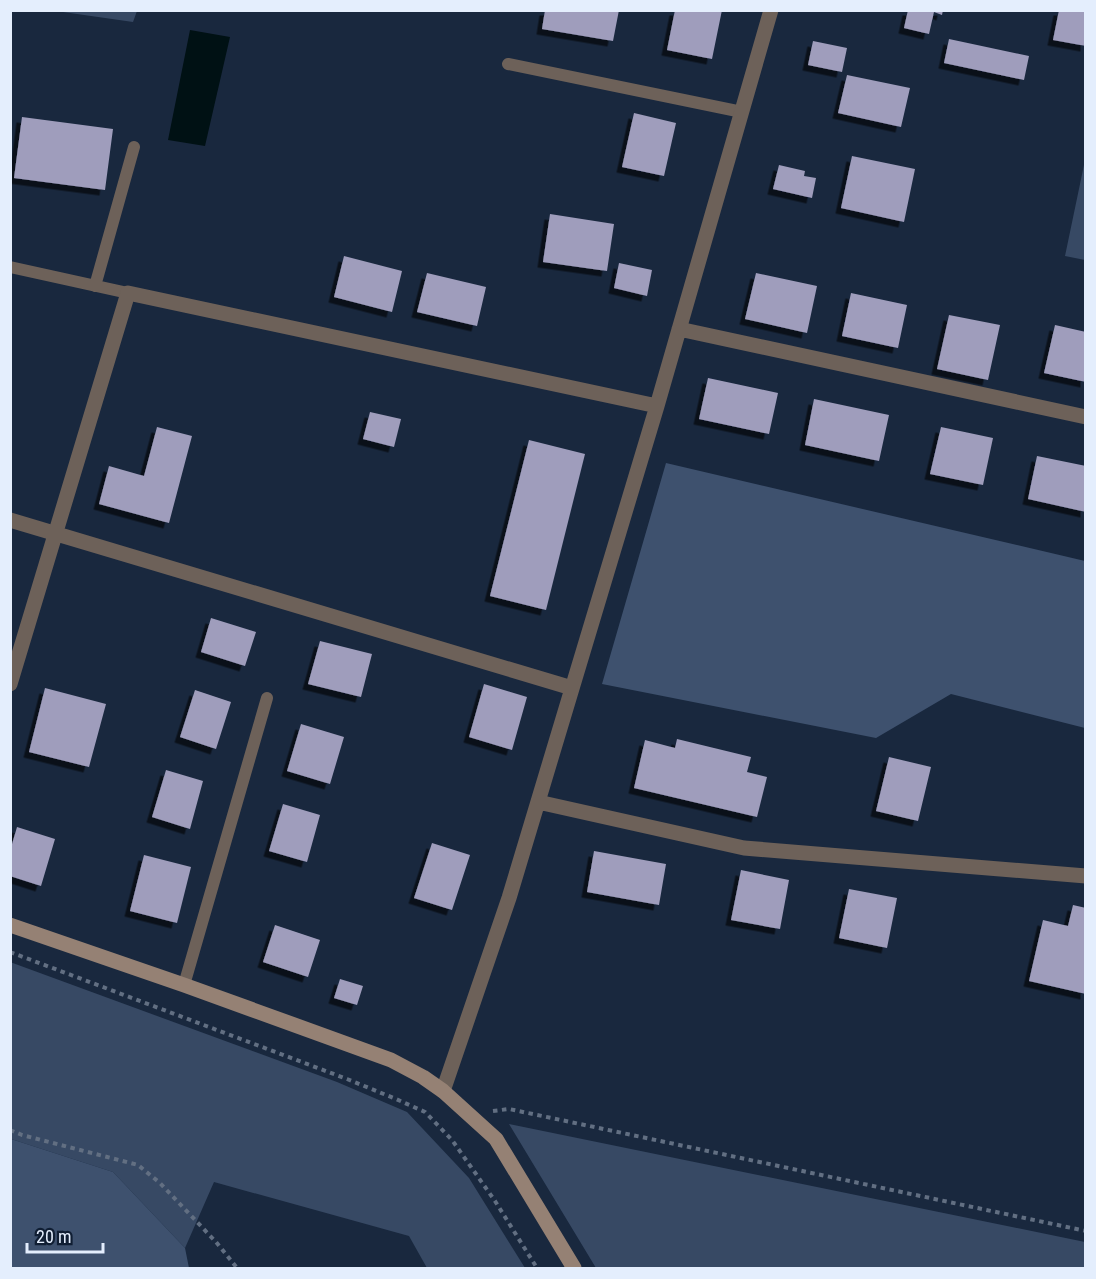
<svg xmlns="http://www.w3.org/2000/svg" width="1096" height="1279" viewBox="0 0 1096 1279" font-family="'Roboto Condensed',sans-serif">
	<defs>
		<filter id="shadow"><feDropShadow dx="-5.5" dy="5.5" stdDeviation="0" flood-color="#0009"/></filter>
	</defs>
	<rect width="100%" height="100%" fill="#19283e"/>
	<path fill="#374964" d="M56 11H137L133 22Z
		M1085 160V260L1065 256Z
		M10 962 337 1082 407 1112 469 1178 525 1268H427L409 1236 214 1182 185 1248 113 1172 11 1139Z
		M509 1124 1085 1242V1268H596Z"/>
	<path fill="#3e516e" d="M666 463 1085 561V728L951 694 876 738 602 684Z
		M11 1139 113 1172 185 1248 189 1268H11Z"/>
	<path fill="#001114" d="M190 30 230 37 205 146 168 140Z"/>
	<path fill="#9f9dbc" filter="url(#shadow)" d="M545 10H619L613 41 542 29Z
		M675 10H722L712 59 667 50Z
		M908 10H943L942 15 934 12 929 34 904 28Z
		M1059 10H1086V46L1053 40Z
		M949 39 1029 56 1024 80 944 63Z
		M813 41 847 48 842 72 808 65Z
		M847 75 910 88 901 127 838 113Z
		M634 113 676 123 664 176 622 167Z
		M22 117 113 129 105 190 14 178Z
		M852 156 915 169 904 222 841 208Z
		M779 165 805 171 804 176 816 178 812 198 773 189Z
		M550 214 614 224 607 271 543 262Z
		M344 256 402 271 392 312 334 297Z
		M619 263 652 270 647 296 614 288Z
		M427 273 486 287 477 326 417 312Z
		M756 273 817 286 807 333 745 319Z
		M851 293 907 305 898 348 842 336Z
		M949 315 1000 325 988 380 937 369Z
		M1055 325 1086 332V382L1044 373Z
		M708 378 778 393 769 434 699 419Z
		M814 399 889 415 879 461 805 445Z
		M370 412 401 419 394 447 363 439Z
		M157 427 192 436 169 523 99 504 109 466 144 476Z
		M941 427 993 438 983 485 930 474Z
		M529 440 585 454 546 610 490 596Z
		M1037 456 1086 466V512L1028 499Z
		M211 618 256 632 245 666 201 652Z
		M320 641 372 654 361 697 308 684Z
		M484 684 527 697 512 750 469 737Z
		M45 688 106 704 89 767 29 752Z
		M195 690 231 702 216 749 180 737Z
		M301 724 344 737 330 784 287 771Z
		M677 739 751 757 747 772 767 777 757 817 634 788 645 740 675 748Z
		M889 757 931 767 918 821 876 811Z
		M166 770 203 781 190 829 152 817Z
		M283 804 320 815 307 862 269 851Z
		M17 827 55 839 41 886 10 876V851Z
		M432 843 470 855 452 910 414 898Z
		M594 851 666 864 659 905 587 892Z
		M144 855 191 867 177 923 130 911Z
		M741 870 789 880 780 929 731 920Z
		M849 889 897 898 887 948 839 938Z
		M1073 905 1086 908V994L1029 981 1043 920 1068 926Z
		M275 925 320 940 308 977 263 962Z
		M340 979 363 986 357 1005 334 998Z"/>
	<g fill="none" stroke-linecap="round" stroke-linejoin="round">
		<path stroke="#626f82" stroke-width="4" stroke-dasharray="4.5 4.5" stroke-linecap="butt" d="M10 952 347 1079 396 1099 425 1112 452 1140 495 1201 537 1268
			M493 1111 509 1109 1086 1231
			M10 1130 22 1135 138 1165 160 1183 216 1242 237 1268"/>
		<path stroke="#6d6159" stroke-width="12" d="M508 64 742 112
			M10 267 128 293
			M95 286 134 147
			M184 985 267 698"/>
		<path stroke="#6d6159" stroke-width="15" d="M679 329 1086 417
			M10 520 572 688
			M10 684 128 293 657 406
			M538 802 744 848 1086 876
			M443 1091 509 898 657 406 771 10"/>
		<path stroke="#958174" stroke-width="15" d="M10 925 184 985 391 1060 423 1077 443 1091 496 1139 574 1268"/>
	</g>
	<rect width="1096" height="1279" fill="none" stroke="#e4eefd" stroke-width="24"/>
	<path d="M27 1243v9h76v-9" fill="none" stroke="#e4eefd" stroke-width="3"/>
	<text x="36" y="1243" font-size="18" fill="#e4eefd" stroke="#101e33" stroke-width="4.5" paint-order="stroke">20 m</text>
</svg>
